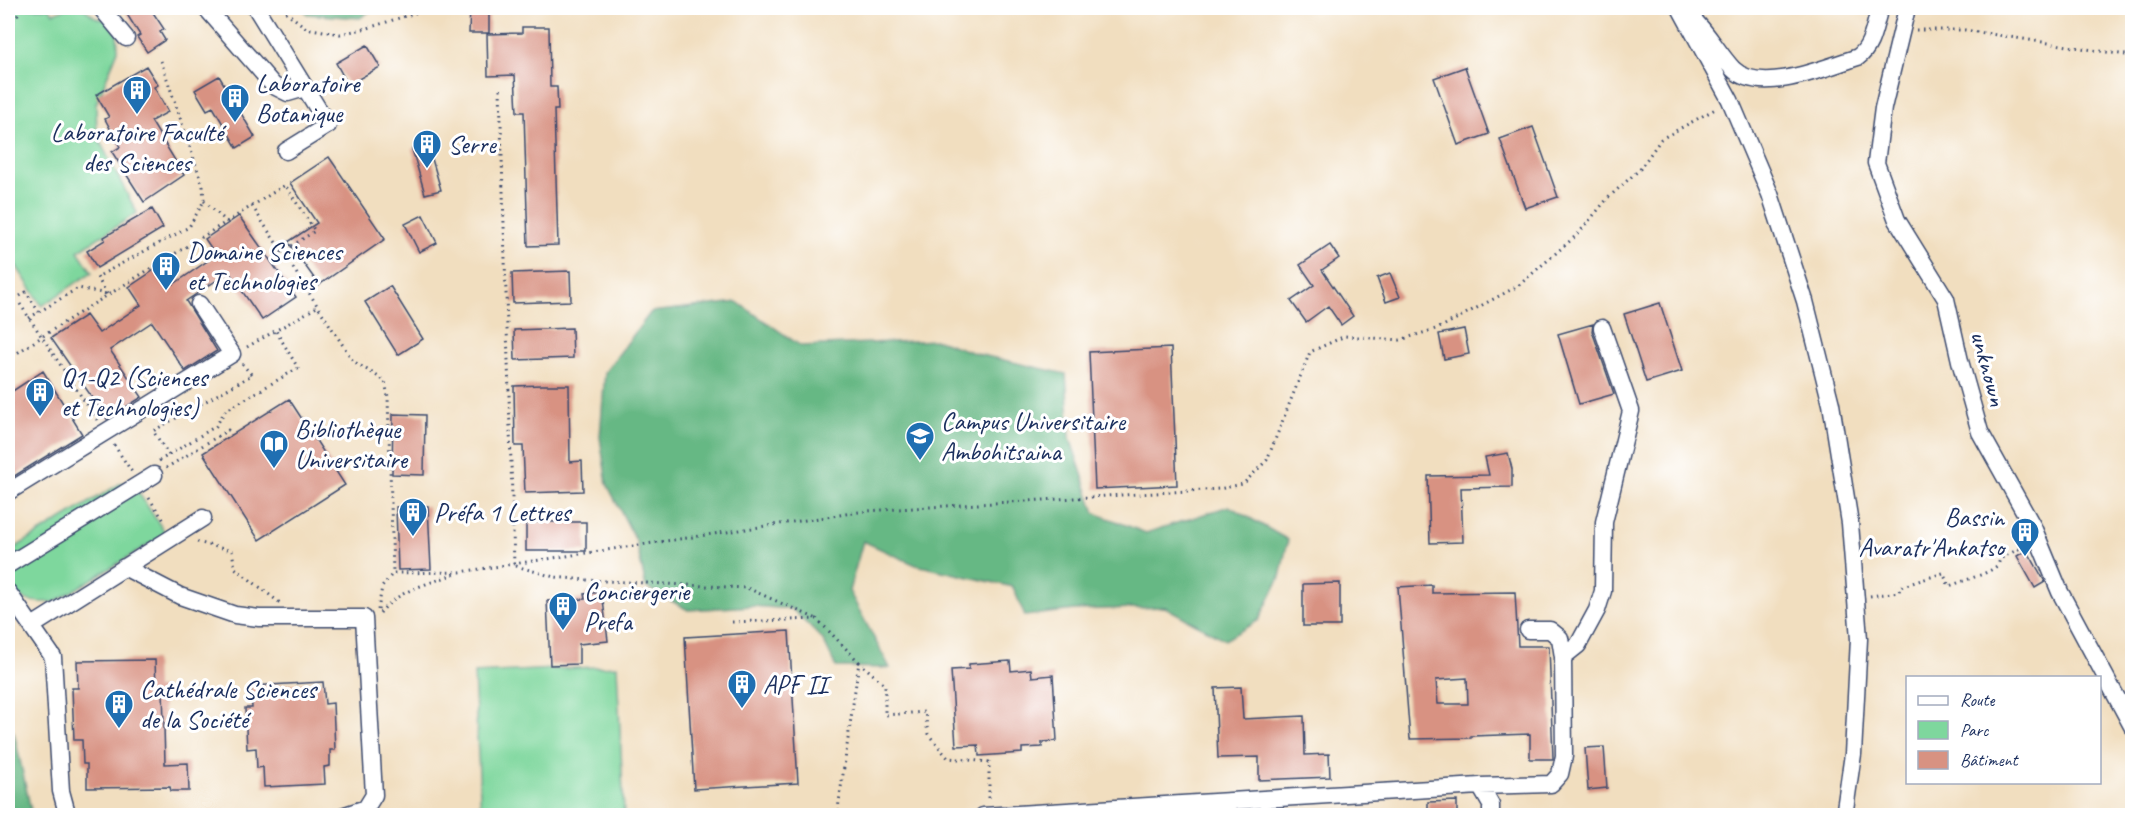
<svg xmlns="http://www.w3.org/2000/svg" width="2140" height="823" viewBox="0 0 2140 823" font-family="Caveat,sans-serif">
	<rect width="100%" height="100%" fill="#fff"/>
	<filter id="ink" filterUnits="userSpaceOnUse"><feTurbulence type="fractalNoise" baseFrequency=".0167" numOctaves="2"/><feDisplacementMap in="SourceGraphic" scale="12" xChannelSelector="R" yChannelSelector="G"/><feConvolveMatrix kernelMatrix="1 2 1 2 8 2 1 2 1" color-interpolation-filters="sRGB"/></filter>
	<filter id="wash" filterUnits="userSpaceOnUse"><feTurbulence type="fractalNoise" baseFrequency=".008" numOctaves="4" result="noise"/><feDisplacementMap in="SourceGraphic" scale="24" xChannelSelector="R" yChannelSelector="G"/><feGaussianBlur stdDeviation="1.35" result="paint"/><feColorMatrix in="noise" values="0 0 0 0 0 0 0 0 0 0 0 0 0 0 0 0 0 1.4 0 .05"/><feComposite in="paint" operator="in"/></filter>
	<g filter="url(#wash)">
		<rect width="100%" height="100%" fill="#f1debf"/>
		<path fill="#7ed79d" stroke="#4c837e" stroke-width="1.5" d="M8 8H49L53 13C62 10 74 4 84 9 95 15 91 18 107 20L117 33 118 50 96 104 97 136 137 213 78 251 92 272 42 306 8 253Z
			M121 483H132L166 534 55 602C36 603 15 603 8 581 5 572 8 560 8 552Z
			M617 666 624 815H481L474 673Z"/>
		<path fill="#66b884" stroke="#407471" stroke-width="1.5" d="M303 8H375L360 18 307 14Z
			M737 302 801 346 938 340 977 354 1066 374 1070 438 1095 513 1146 533 1229 506 1288 540 1280 577 1259 620 1225 640 1165 607 1075 610 1025 616 1013 587 916 565 863 541 849 591 890 668 836 667 823 640 792 609 752 606 688 610 646 587 636 541 607 484 600 437 605 372 651 312Z
			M8 732 14 733 32 815H8Z"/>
		<g id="blocks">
			<path fill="#d89282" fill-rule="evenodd" d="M123 8H150L164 29 160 32 165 40 147 52 137 37 140 35Z
				M470 8H489V33H469Z
				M522 27H549L550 87H557L558 110H554L558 245 528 246 524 112H517L515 75 488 76 487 34 522 33Z
				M367 45 380 67 348 85 336 63Z
				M146 66 158 85 154 87 168 112 151 121 184 175 144 202 112 152 120 147 105 119 109 117 96 95Z
				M1465 67 1489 134 1458 145 1434 78Z
				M219 76 255 137 237 148 213 107 207 110 195 90Z
				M1533 127 1558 197 1525 208 1500 139Z
				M428 145 441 190 425 194 412 149Z
				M329 157 385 239 319 285 288 242 317 223 290 183Z
				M152 209 163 228 97 268 87 251 105 240 104 237Z
				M423 215 437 243 419 252 405 224Z
				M239 216 296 297 262 320 229 272 186 301 217 351 215 352 185 371 152 322 110 350 142 397 107 419 51 338 86 315 99 333 141 305 129 287 162 265 174 284 216 255 205 239Z
				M1330 245 1339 258 1322 270 1353 316 1341 325 1328 306 1306 322 1291 301 1314 285 1300 265Z
				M570 271 571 301 513 303 512 273Z
				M1390 273 1400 297 1386 302 1377 278Z
				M390 286 423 339 398 355 365 302Z
				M1660 303 1682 371 1646 382 1624 314Z
				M1593 324 1592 331 1614 394 1579 404 1558 334Z
				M572 328 573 358 515 360 514 330Z
				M1464 329 1469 354 1444 359 1439 334Z
				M1171 348 1177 485 1095 489 1089 352Z
				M43 371 82 434 8 480V394Z
				M542 385H569L570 462 582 461 583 491 525 493 523 446H515L514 386Z
				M289 399 345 485 259 540 203 453Z
				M393 414 425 415 424 475 392 474Z
				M1508 453 1512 469V487L1461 488 1463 542 1430 543 1428 476 1489 475 1485 457Z
				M428 506 431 569 398 570 396 507Z
				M526 522H586V551H526Z
				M2027 550 2045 582 2035 588 2017 556Z
				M1340 583V626H1303V584Z
				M1432 585V593L1515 592 1518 646H1549L1553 759H1530V734L1471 736V738L1410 739 1398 587ZM1467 678 1468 704H1438L1436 680Z
				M602 592 608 641 579 644V664L550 665 547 601 585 599 584 594Z
				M789 631 798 783 694 789 685 637Z
				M155 660 156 688H163L165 764 188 763 189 791H171L170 787 87 788V764H83L82 740H74L72 688H78L77 661Z
				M1010 661 1011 671 1031 669 1032 677 1053 675 1057 741 1042 742V747L1022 748V753L979 756 978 745 956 746 951 670 969 669V664Z
				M323 682 325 704 333 703 335 750H330V766L324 767 325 784 264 787 263 767 257 768 256 748 247 749 245 708H252L251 686Z
				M1241 687 1243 719 1304 716 1305 755 1329 754 1330 777 1259 780V757L1218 758 1215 688Z
				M1604 747 1607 788 1588 790 1585 748Z
				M1457 801V816H1428V802Z"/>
		</g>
	</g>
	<g filter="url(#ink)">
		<use href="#blocks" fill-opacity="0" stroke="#3b496d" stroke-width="1.5"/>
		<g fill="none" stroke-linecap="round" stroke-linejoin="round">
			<g stroke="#3b496d" stroke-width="19">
				<path id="minor" d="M101 8 126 38
					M206 8 274 86 288 93 305 88
					M256 8 328 125 286 151
					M1680 8 1730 100 1770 194 1805 301 1831 404 1850 523 1859 639 1853 754 1844 816
					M1907 8 1883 108 1876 163 1897 220 1946 299 1960 361 1980 432 2033 527 2060 592 2132 726
					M1692 18C1708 33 1718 53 1733 69 1760 96 1827 67 1858 57 1873 46 1874 25 1880 8
					M8 492 232 354 199 304
					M8 565 154 475
					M124 567 180 596 235 615 259 618H364L374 795 366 808 342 816
					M8 592 53 657 61 791 67 813 71 816
					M32 626 203 518
					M1563 657 1578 645 1597 610 1603 591 1604 522 1631 411 1602 328
					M1480 786 1491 805V816
					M983 816 1480 786 1551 784 1560 774 1564 756 1563 657 1560 638 1550 630H1528"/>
			</g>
			<path stroke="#3b496d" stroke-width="3" stroke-dasharray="1.5 4.5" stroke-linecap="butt" d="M281 8 306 28 340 34 368 28 418 12 424 8
				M8 22 18 16 16 8
				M1916 30H1965L2132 56
				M500 89 514 565
				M204 201 227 222
				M252 206 286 258
				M8 217 13 221
				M293 268 353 361 385 381 388 397 393 573
				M107 294 97 277 189 227 204 201 203 186 161 61
				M20 296 26 292 39 312
				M20 304 97 420
				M29 318 78 288 107 294
				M247 347 317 307
				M8 359C98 299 193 244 285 185L315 231 282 252
				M114 445 132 472
				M169 455 153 431 252 375 242 364
				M159 461 216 426 225 411 298 368 276 331
				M166 468 228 430 231 435
				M149 498 165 522
				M197 542 232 551 235 568 280 603
				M516 566 554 577 586 580 747 588 817 619
				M1870 596 1899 592 1900 587 1943 573 1949 586 1983 574 1993 569 1998 565 2000 559 2024 546
				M378 610 382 587 393 573 460 572 866 511 1219 489 1243 484 1267 460 1310 352 1345 336 1400 340 1439 328 1518 286 1578 234 1608 198 1640 169 1661 139 1717 108
				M380 613C398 590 428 584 455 574
				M732 622 817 619 859 662 837 816
				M859 662 885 685V715L925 712 928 734 948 758 989 762V801"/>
			<use href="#minor" stroke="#fff" stroke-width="16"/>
		</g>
	</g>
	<defs>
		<g id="building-pin" transform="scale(1.5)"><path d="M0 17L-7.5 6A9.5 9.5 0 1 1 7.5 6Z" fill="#1f6fb2" stroke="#fff"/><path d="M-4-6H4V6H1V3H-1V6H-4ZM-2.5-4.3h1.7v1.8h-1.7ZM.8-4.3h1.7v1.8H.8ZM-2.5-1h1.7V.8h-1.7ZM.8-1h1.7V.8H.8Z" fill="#fff"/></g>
		<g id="university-pin" transform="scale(1.5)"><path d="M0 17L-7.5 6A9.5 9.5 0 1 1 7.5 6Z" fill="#1f6fb2" stroke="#fff"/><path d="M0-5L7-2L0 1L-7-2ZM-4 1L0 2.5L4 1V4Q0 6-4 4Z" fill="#fff"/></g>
		<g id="library-pin" transform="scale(1.5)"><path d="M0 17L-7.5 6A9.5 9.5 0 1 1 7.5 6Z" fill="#1f6fb2" stroke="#fff"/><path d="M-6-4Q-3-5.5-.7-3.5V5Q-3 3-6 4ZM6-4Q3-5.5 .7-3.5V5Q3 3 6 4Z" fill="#fff"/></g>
	</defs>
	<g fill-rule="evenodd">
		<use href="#building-pin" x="137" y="90"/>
		<use href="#building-pin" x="235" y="98"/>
		<use href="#building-pin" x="427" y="144"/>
		<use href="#building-pin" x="166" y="266"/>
		<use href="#building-pin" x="40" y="392"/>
		<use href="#university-pin" x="920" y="436"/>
		<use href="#library-pin" x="274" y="444"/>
		<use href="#building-pin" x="413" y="512"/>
		<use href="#building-pin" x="2025" y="532"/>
		<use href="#building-pin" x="563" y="606"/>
		<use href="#building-pin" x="742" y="684"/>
		<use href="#building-pin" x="119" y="704"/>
	</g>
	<g text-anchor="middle" stroke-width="6" stroke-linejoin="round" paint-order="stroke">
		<g font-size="26" fill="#1b2f5e" stroke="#fff" text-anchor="start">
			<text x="256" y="92">Laboratoire<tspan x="256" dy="30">Botanique</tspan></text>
			<text x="137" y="141" text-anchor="middle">Laboratoire Faculté<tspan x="137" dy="30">des Sciences</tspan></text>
			<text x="448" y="153">Serre</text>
			<text x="187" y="260">Domaine Sciences<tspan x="187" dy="30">et Technologies</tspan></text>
			<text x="61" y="386">Q1-Q2 (Sciences<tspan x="61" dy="30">et Technologies)</tspan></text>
			<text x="941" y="430">Campus Universitaire<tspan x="941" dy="30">Ambohitsaina</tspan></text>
			<text x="295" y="438">Bibliothèque<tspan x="295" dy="30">Universitaire</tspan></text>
			<text x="434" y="521">Préfa 1 Lettres</text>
			<text x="2004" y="526" text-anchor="end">Bassin<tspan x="2004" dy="30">Avaratr'Ankatso</tspan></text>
			<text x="584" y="600">Conciergerie<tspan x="584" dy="30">Prefa</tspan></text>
			<text x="763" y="693">APF II</text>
			<text x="140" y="698">Cathédrale Sciences<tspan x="140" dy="30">de la Société</tspan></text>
		</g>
		<g font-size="26" fill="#1b2f5e" stroke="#fff">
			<text transform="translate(1989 368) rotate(75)" y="9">unknown</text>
		</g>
	</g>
	<rect width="2140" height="823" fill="none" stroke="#fff" stroke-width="30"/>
	<rect x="1906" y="676" width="195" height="108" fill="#ffffff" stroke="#a4acbf" stroke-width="1.5"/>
	<rect x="1918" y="696" width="30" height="9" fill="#ffffff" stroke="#a4acbf" stroke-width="1.5"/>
	<text x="1960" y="706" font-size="18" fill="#1b2f5e">Route</text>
	<rect x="1918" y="721" width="30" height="18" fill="#7ed79d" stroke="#a4acbf" stroke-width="1.5"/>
	<text x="1960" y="736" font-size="18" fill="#1b2f5e">Parc</text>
	<rect x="1918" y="751" width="30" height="18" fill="#d89282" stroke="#a4acbf" stroke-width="1.5"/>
	<text x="1960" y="766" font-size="18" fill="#1b2f5e">Bâtiment</text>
</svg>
